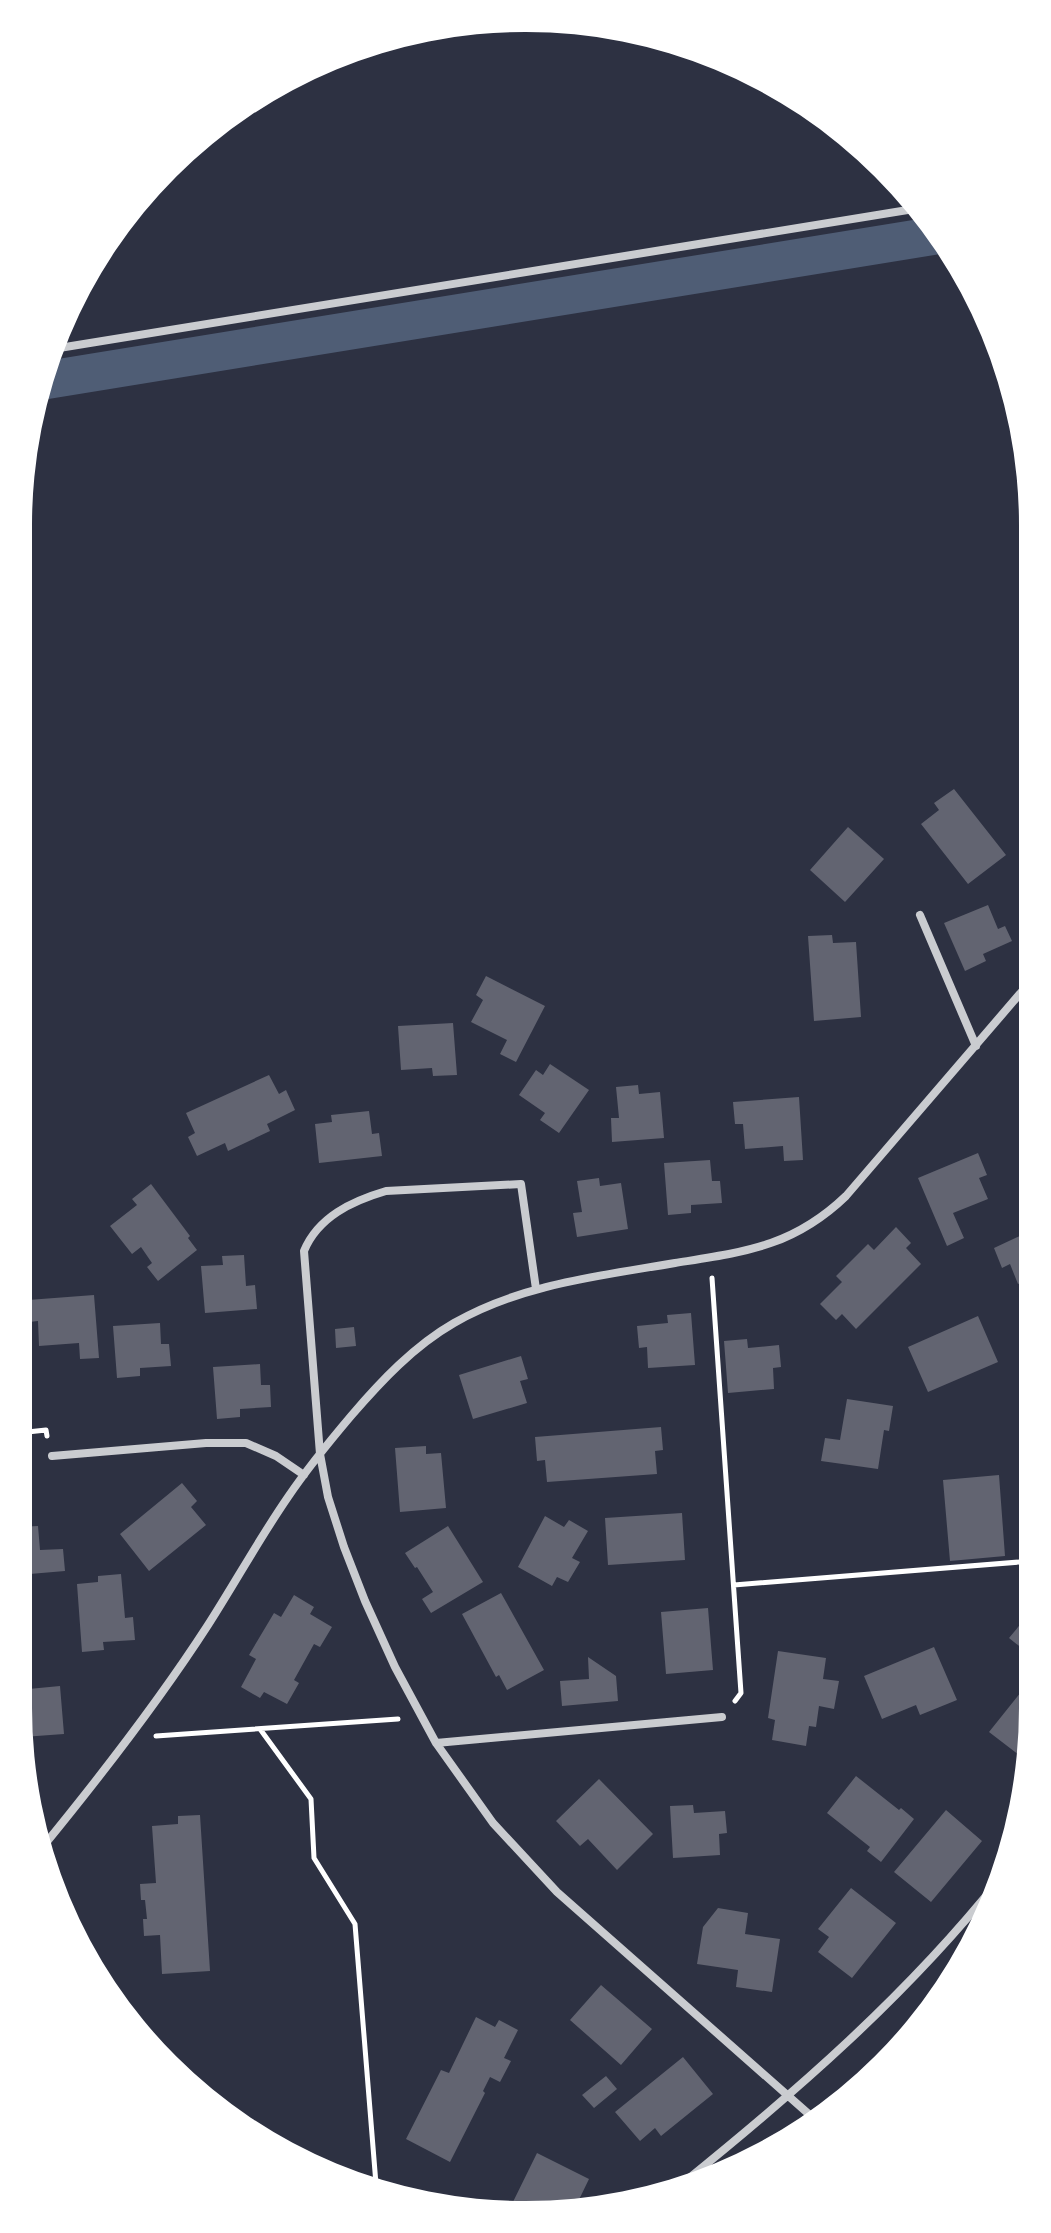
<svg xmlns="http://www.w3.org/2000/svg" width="1051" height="2233" viewBox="0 0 1051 2233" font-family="'PT Serif',serif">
	<rect width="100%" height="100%" fill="#2d3142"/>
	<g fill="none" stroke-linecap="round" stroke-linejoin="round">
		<path stroke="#4f5d75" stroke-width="38" d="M47 380 939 235"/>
	</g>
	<path fill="#626471" d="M954 789 1006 855 968 884 921 824 939 810 934 803Z
		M848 827 884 859 845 902 810 870Z
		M988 905 998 929 1005 926 1012 941 983 954 986 961 965 971 944 923Z
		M832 935 833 943 856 942 861 1017 814 1021 808 936Z
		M486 976 545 1006 516 1062 500 1054 507 1040 471 1022 483 1000 476 995Z
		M453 1023 457 1075 433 1076 432 1068 401 1070 398 1026Z
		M550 1064 589 1090 559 1133 540 1120 545 1113 519 1095 536 1070 543 1075Z
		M269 1075 279 1094 286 1090 295 1110 267 1124 270 1131 228 1151 225 1143 197 1156 188 1137 195 1133 186 1113Z
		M638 1085 639 1094 660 1092 664 1138 612 1142 611 1118H619L616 1087Z
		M799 1097 803 1160 784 1161 783 1146 745 1149 743 1124H735L733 1102Z
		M369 1111 372 1134 379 1133 382 1156 319 1163 315 1124 332 1122 331 1115Z
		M978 1153 987 1175 979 1178 988 1199 953 1213 964 1238 947 1246 918 1178Z
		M710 1160 712 1181H720L722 1203 691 1205V1213L668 1215 664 1163Z
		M599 1178 600 1186 621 1183 628 1229 577 1237 573 1213 582 1212 577 1181Z
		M151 1184 190 1236 188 1238 197 1250 158 1281 147 1267 152 1263 141 1247 132 1254 110 1226 137 1205 132 1199Z
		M1031 1223V1278L1018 1284 1010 1264 1002 1268 994 1248 1022 1235 1019 1228Z
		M896 1227 911 1243 906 1248 921 1264 856 1329 842 1314 836 1320 820 1304 842 1282 836 1276 868 1244 874 1250Z
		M244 1255 246 1286 255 1285 257 1309 205 1313 201 1266 223 1265 222 1256Z
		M94 1295 99 1358 80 1359 79 1343 39 1346 38 1321 29 1322 28 1300Z
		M691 1313 695 1365 648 1368 647 1347 639 1348 637 1326 668 1323 667 1315Z
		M978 1316 998 1362 928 1392 908 1347Z
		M160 1323 161 1344H169L171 1366 140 1368V1376L117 1378 113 1326Z
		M354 1327 356 1346 336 1348 335 1329Z
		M747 1339 748 1348 779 1345 781 1367 773 1368 774 1389 728 1393 724 1341Z
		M521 1356 528 1379 520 1381 527 1403 473 1419 459 1375Z
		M260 1364 261 1385H270L271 1407 240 1409V1417L217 1419 213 1367Z
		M847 1399 893 1406 889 1431 884 1430 878 1469 821 1461 825 1438 840 1440Z
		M1032 1400V1420H1027L1026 1401Z
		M661 1427 663 1450 655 1451 657 1474 547 1482 545 1460 537 1461 535 1437Z
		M426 1446V1454L441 1453 446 1508 400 1512 395 1448Z
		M999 1475 1005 1556 950 1561 943 1480Z
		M182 1483 197 1501 191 1507 206 1525 149 1571 120 1534Z
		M682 1513 685 1560 608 1565 605 1518Z
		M545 1516 564 1527 569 1520 588 1531 572 1558 580 1562 568 1582 557 1577 552 1586 518 1567Z
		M38 1526 40 1550 63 1549 65 1571 18 1575V1527Z
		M448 1526 483 1582 431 1613 422 1599 433 1592 417 1567 415 1568 405 1553Z
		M121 1574 125 1618 133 1617 135 1640 103 1642 104 1650 82 1652 77 1584 98 1582V1576Z
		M501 1593 544 1670 507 1690 499 1675 496 1677 462 1614Z
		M294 1595 314 1607 310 1614 332 1627 320 1647 314 1644 294 1680 299 1683 287 1704 264 1692 260 1698 241 1687 256 1659 249 1655 274 1613 281 1617Z
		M708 1608 713 1670 666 1674 661 1612Z
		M1033 1609V1657L1009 1638Z
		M934 1647 957 1700 920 1715 916 1705 882 1719 864 1676Z
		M778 1651 826 1658 823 1679 839 1681 834 1709 819 1706 816 1727 809 1726 806 1746 772 1740 775 1720 768 1718Z
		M588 1657 616 1676 618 1701 562 1706 560 1681 589 1679Z
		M1029 1682 1033 1685V1708L1023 1758 989 1732Z
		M60 1686 64 1734 23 1737 18 1708V1690Z
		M856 1776 899 1810 901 1808 914 1819 881 1862 867 1851 870 1847 827 1813Z
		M599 1779 653 1834 617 1870 588 1839 580 1846 556 1821Z
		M693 1805 694 1813 725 1811 727 1833 719 1834 720 1855 673 1858 670 1806Z
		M946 1810 982 1841 931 1902 894 1872Z
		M200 1815 210 1971 162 1974 160 1935 144 1936 143 1919H147L145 1900H141L140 1884 156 1883 152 1826 178 1824V1816Z
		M851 1888 896 1923 852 1978 818 1952 829 1937 818 1929Z
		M718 1908 748 1913 745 1934 780 1939 772 1992 736 1987 738 1970 697 1964 703 1927Z
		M601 1985 652 2029 621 2065 570 2020Z
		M476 2017 495 2027 499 2020 518 2030 504 2058 511 2061 500 2082 490 2077 483 2091 485 2093 450 2162 406 2139 441 2070 449 2073Z
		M683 2057 713 2094 661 2136 655 2128 640 2141 615 2112Z
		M606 2076 617 2089 594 2108 582 2095Z
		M537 2153 589 2179 574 2210 510 2208Z"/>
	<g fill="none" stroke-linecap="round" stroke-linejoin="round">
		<path stroke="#fff" stroke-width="5" d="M712 1278 741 1693 735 1701
			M18 1433 46 1430 47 1436
			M734 1585 1032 1561
			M260 1729 311 1799 314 1858 355 1924 376 2184
			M156 1736 398 1719"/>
		<path stroke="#caccd0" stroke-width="8" d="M53 349 920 208
			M920 915 976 1046
			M536 1289 521 1184 386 1191C352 1201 318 1217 304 1251L320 1454 328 1497 344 1547 365 1601 395 1667 436 1743 493 1823 557 1892 811 2116
			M52 1456 206 1443H246L276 1456 304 1475
			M436 1743 722 1717
			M41 1849C100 1777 157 1704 208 1625 235 1583 259 1539 288 1497 307 1469 329 1442 351 1416 381 1381 414 1346 454 1323 522 1284 600 1276 675 1263 744 1252 793 1247 846 1196L1030 982
			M683 2183C797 2091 907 1995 999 1880"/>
	</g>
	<path d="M0 0H1051V2233H0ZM525 32H526A493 493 0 0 1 1019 525V1708A493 493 0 0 1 526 2201H525A493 493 0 0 1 32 1708V525A493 493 0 0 1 525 32Z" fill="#fff" fill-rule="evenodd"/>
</svg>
